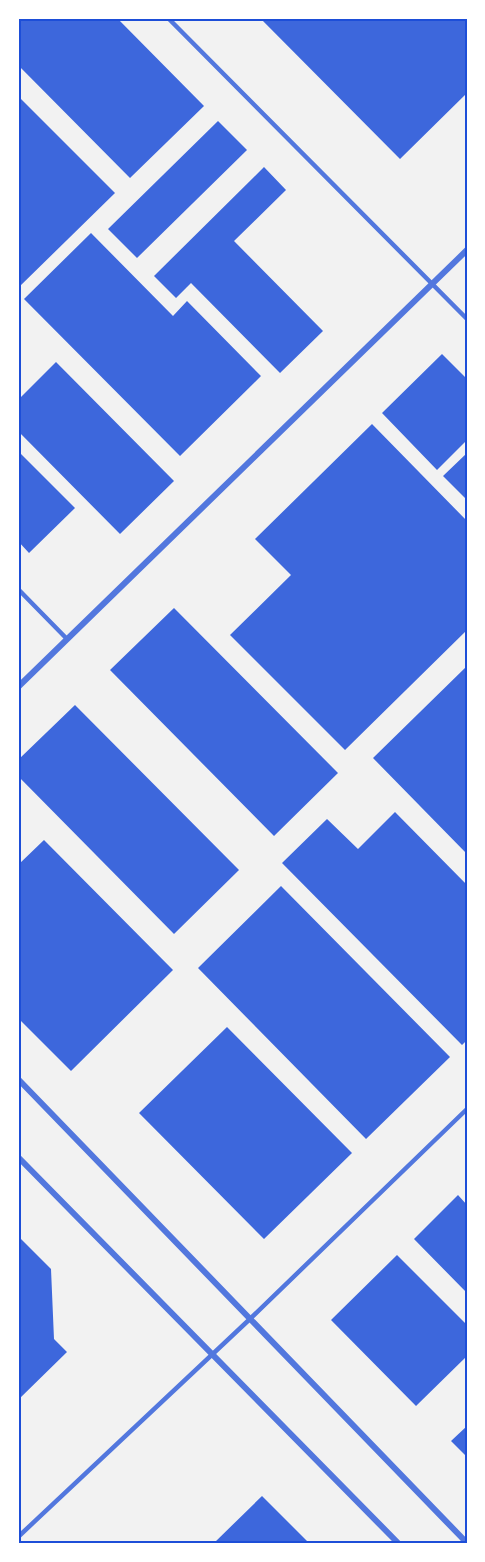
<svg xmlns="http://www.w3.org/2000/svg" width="485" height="1562" viewBox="0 0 485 1562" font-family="Mulish,sans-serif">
<rect width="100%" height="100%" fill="#f2f2f2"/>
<path fill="#3d67dc" d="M18 18H117L204 106 130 178 18 65Z
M260 18H467V93L400 159Z
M18 96 115 193 18 288Z
M218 121 247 150 137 258 108 229Z
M264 167 286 190 234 241 323 331 280 373 191 283 176 298 154 276Z
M91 233 173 316 187 301 261 376 180 456 24 299Z
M442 354 467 379V440L437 470 382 413Z
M56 362 174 481 120 534 18 431V400Z
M372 424 467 521V630L345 750 230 635 291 575 255 539Z
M18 451 75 508 29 553 18 541Z
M467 453V500L443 476Z
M174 608 338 773 274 836 110 670Z
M467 666V854L373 758Z
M75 705 239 870 174 934 18 776V760Z
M395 812 467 885V1040L462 1045 282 863 327 819 358 849Z
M44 840 173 970 71 1071 18 1018V865Z
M281 886 450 1057 366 1139 198 968Z
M227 1027 352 1153 264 1239 139 1113Z
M458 1195 467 1205V1293L414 1239Z
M18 1236 51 1269 54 1339 67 1352 18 1400Z
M397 1255 467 1325V1356L416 1406 331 1320Z
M467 1426V1457L451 1441Z
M262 1496 310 1544H213Z"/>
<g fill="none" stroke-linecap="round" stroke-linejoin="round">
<path stroke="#5277de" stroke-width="4.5" d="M168 18 467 319
M18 589 67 639
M18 1537 251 1318 467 1109"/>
<path stroke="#5277de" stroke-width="6" d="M18 687 467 250
M18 1079 467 1543
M18 1157 399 1544"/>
</g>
<rect width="485" height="1562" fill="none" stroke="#ffffff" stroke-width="39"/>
<rect x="20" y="20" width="446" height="1522" fill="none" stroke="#1d4ed8" stroke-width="2"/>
</svg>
